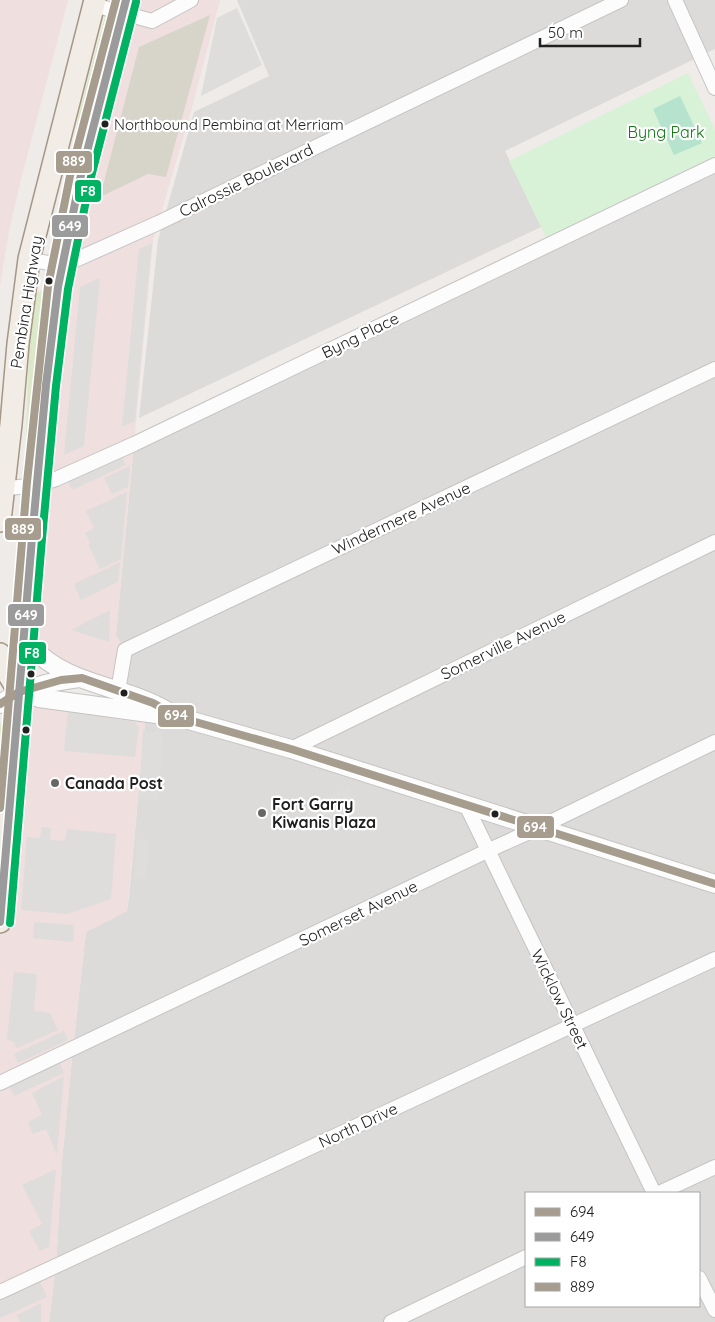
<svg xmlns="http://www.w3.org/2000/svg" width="715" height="1322" viewBox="0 0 715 1322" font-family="Quicksand,sans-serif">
<rect width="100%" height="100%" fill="#eeebe8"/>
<path fill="#dddbda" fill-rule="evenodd" d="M237 0H715V49L505 151 541 227 139 418 158 240 194 112 269 76Z
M715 165V1322H49L56 1266 62 1161 73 1049 86 932 127 911 129 897 146 712 123 692 125 650 116 635 134 444ZM526 1193H699V1306H526Z"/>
<path fill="#efdfdf" d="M0 0H68L20 183 9 231 0 286Z
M126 0H220L193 104 153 240 116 635 125 650 121 679 90 683 23 631 59 285Z
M19 692 146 712 127 911 86 932 73 1049 62 1161 56 1266 49 1322H0V922Z"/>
<path fill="#d7d5ca" d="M210 15 166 177 148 174 100 197 139 47Z"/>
<path fill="#dce9c8" d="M105 17 107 22 79 133 76 132 78 116Z
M47 290 28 459H25L30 330 35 293Z
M5 720 8 722 0 815V723Z"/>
<path fill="#d7f2d6" d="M688 73 715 130V156L546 237 509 161Z"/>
<path fill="#b5e3cd" d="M680 96 702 143 674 155 653 109Z"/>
<path fill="#dedddc" d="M237 8 262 65 201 96 217 18Z
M152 243 135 421 122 427 139 249Z
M100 278 84 446 64 455 80 287Z
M120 453 126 465 72 490 66 478Z
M130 466 128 487 112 494 104 478Z
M127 492 121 559 100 569 88 544 90 542 85 533 94 528 86 511Z
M120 562 118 582 81 600 74 584Z
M110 610 109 642 71 630Z
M68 711 135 722 139 728 135 757 64 751Z
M143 731 163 732 158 800 139 799Z
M349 787 356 804 312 824 304 808Z
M42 827 51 828 50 840 65 841 67 829 116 834 111 899 67 914 21 910 27 837 40 838Z
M137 839 149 840 146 879H134Z
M34 922 74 925 73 942 33 938Z
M14 972 37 974 34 1011 50 1013 58 1030 17 1048 13 1041 7 1040Z
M64 1031 68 1040 18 1063 14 1054Z
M60 1063 64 1073 14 1096 9 1086Z
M64 1076 57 1154 46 1129 33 1134 28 1122 42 1115 32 1093Z
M56 1169 49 1247 40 1251 29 1231 42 1224 22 1185Z
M40 1282 47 1297 0 1318V1300Z
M41 1303V1322H20L17 1315Z"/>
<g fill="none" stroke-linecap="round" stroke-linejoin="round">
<g stroke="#c5c4c3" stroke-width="16">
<path id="minor" d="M675 0 715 88
M94 5 152 21 191 0
M29 259 62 266 158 223 621 0
M0 489 37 485 56 479 134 444 715 165
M118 691 125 650 715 369
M291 749 715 542
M466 805 654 1193
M0 1083 487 851 538 828 715 742
M659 1193 715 1167
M699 1278 715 1310
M0 1292 715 959
M391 1322 526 1257"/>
</g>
<g stroke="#c5c4c3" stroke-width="20">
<path id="tertiary" d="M23 631C26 637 29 643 33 648 66 685 126 686 167 711
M19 692 39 698 178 717 291 749 715 884
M0 704C26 687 49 682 79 678"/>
</g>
<g stroke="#a49785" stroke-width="24">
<path id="primary" d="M0 521 11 424 18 344 29 259 95 0
M0 654 4 667 19 692
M0 922C14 776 23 629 37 483 43 418 49 352 58 287 73 190 102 95 126 0"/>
</g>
<use href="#minor" stroke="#fcfcfc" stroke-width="14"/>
<use href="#tertiary" stroke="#fcfcfc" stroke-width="18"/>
<use href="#primary" stroke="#f1ece5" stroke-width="21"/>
<g stroke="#fff" stroke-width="11">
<path id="bus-1" d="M0 704 19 692 61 680 82 678 153 703 178 717 291 749 715 884"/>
</g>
<g stroke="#fff" stroke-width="11">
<path id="bus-2" d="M0 922 32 538 46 385 58 287 80 179 126 0"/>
</g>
<g stroke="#fff" stroke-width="11">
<path id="bus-3" d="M10 923 42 539 56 386 68 289 90 181 136 2"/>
</g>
<g stroke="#fff" stroke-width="11">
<path id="bus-4" d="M0 808 27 482 48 286 70 176 116 0"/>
</g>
<use href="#bus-1" stroke="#a69d8e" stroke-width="8"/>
<use href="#bus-2" stroke="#9b9b9b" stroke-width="8"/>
<use href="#bus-3" stroke="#00b262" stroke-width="8"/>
<use href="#bus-4" stroke="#a69d8e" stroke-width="8"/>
</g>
<g fill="#202020" stroke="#fff" stroke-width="2">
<circle cx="105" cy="124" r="4.5"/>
<circle cx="49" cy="281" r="4.5"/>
<circle cx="31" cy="674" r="4.5"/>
<circle cx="124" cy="693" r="4.5"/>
<circle cx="26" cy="730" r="4.5"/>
<circle cx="495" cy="814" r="4.5"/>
</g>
<g fill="#686766" stroke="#fff" stroke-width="2">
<circle cx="55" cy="783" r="5"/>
<circle cx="262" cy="813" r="5"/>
</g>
<g text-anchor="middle" stroke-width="4.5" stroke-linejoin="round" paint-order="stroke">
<g font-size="15" fill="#202020" stroke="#fff" text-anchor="start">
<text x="114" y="130">Northbound Pembina at Merriam</text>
</g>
<g font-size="16" fill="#107c13" stroke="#fff">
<text x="666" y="138">Byng Park</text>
</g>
<g font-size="16" fill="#202020" stroke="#fff">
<text transform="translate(246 180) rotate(-26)" y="6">Calrossie Boulevard</text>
<text transform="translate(26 302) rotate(-81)" y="6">Pembina Highway</text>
<text transform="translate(360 335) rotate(-26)" y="6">Byng Place</text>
<text transform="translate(401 518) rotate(-25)" y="6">Windermere Avenue</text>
<text transform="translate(503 645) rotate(-26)" y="6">Somerville Avenue</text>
<text transform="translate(358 913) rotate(-26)" y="6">Somerset Avenue</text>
<text transform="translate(560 999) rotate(64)" y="6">Wicklow Street</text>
<text transform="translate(358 1125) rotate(-25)" y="6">North Drive</text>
</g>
<g font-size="16" font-weight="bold" fill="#202020" stroke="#fff" text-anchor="start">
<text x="65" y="789">Canada Post</text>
<text x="272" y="810">Fort Garry<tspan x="272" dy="18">Kiwanis Plaza</tspan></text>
</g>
</g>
<g stroke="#fff" stroke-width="2">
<rect x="55" y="150" width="38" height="24" rx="5" fill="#a69d8e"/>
<rect x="74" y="179" width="28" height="24" rx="5" fill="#00b262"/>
<rect x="51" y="214" width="38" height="24" rx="5" fill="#9b9b9b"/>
<rect x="4" y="517" width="38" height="24" rx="5" fill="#a69d8e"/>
<rect x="7" y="603" width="38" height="24" rx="5" fill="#9b9b9b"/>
<rect x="18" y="641" width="29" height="24" rx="5" fill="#00b262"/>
<rect x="157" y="704" width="38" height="24" rx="5" fill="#a69d8e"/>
<rect x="516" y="815" width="39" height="24" rx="5" fill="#a69d8e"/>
</g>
<g font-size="14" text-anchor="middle" font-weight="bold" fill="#fff">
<text x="74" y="166">889</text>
<text x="88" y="196">F8</text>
<text x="70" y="231">649</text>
<text x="23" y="534">889</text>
<text x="26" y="620">649</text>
<text x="32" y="658">F8</text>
<text x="176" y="720">694</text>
<text x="535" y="832">694</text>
</g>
<rect x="525" y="1192" width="175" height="115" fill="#ffffff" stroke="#a6a6a6"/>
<rect x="535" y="1208" width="25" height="8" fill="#a69d8e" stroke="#a6a6a6"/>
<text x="570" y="1217" font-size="15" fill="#202020">694</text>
<rect x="535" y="1233" width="25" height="8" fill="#9b9b9b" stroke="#a6a6a6"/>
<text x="570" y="1242" font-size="15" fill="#202020">649</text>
<rect x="535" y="1258" width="25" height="8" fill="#00b262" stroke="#a6a6a6"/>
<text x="570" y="1267" font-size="15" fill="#202020">F8</text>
<rect x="535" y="1283" width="25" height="8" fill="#a69d8e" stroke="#a6a6a6"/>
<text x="570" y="1292" font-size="15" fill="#202020">889</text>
<path d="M540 38v8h100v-8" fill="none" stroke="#202020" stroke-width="2.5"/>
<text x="548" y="38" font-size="15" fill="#202020" stroke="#ffffff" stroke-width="4" paint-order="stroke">50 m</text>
</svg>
